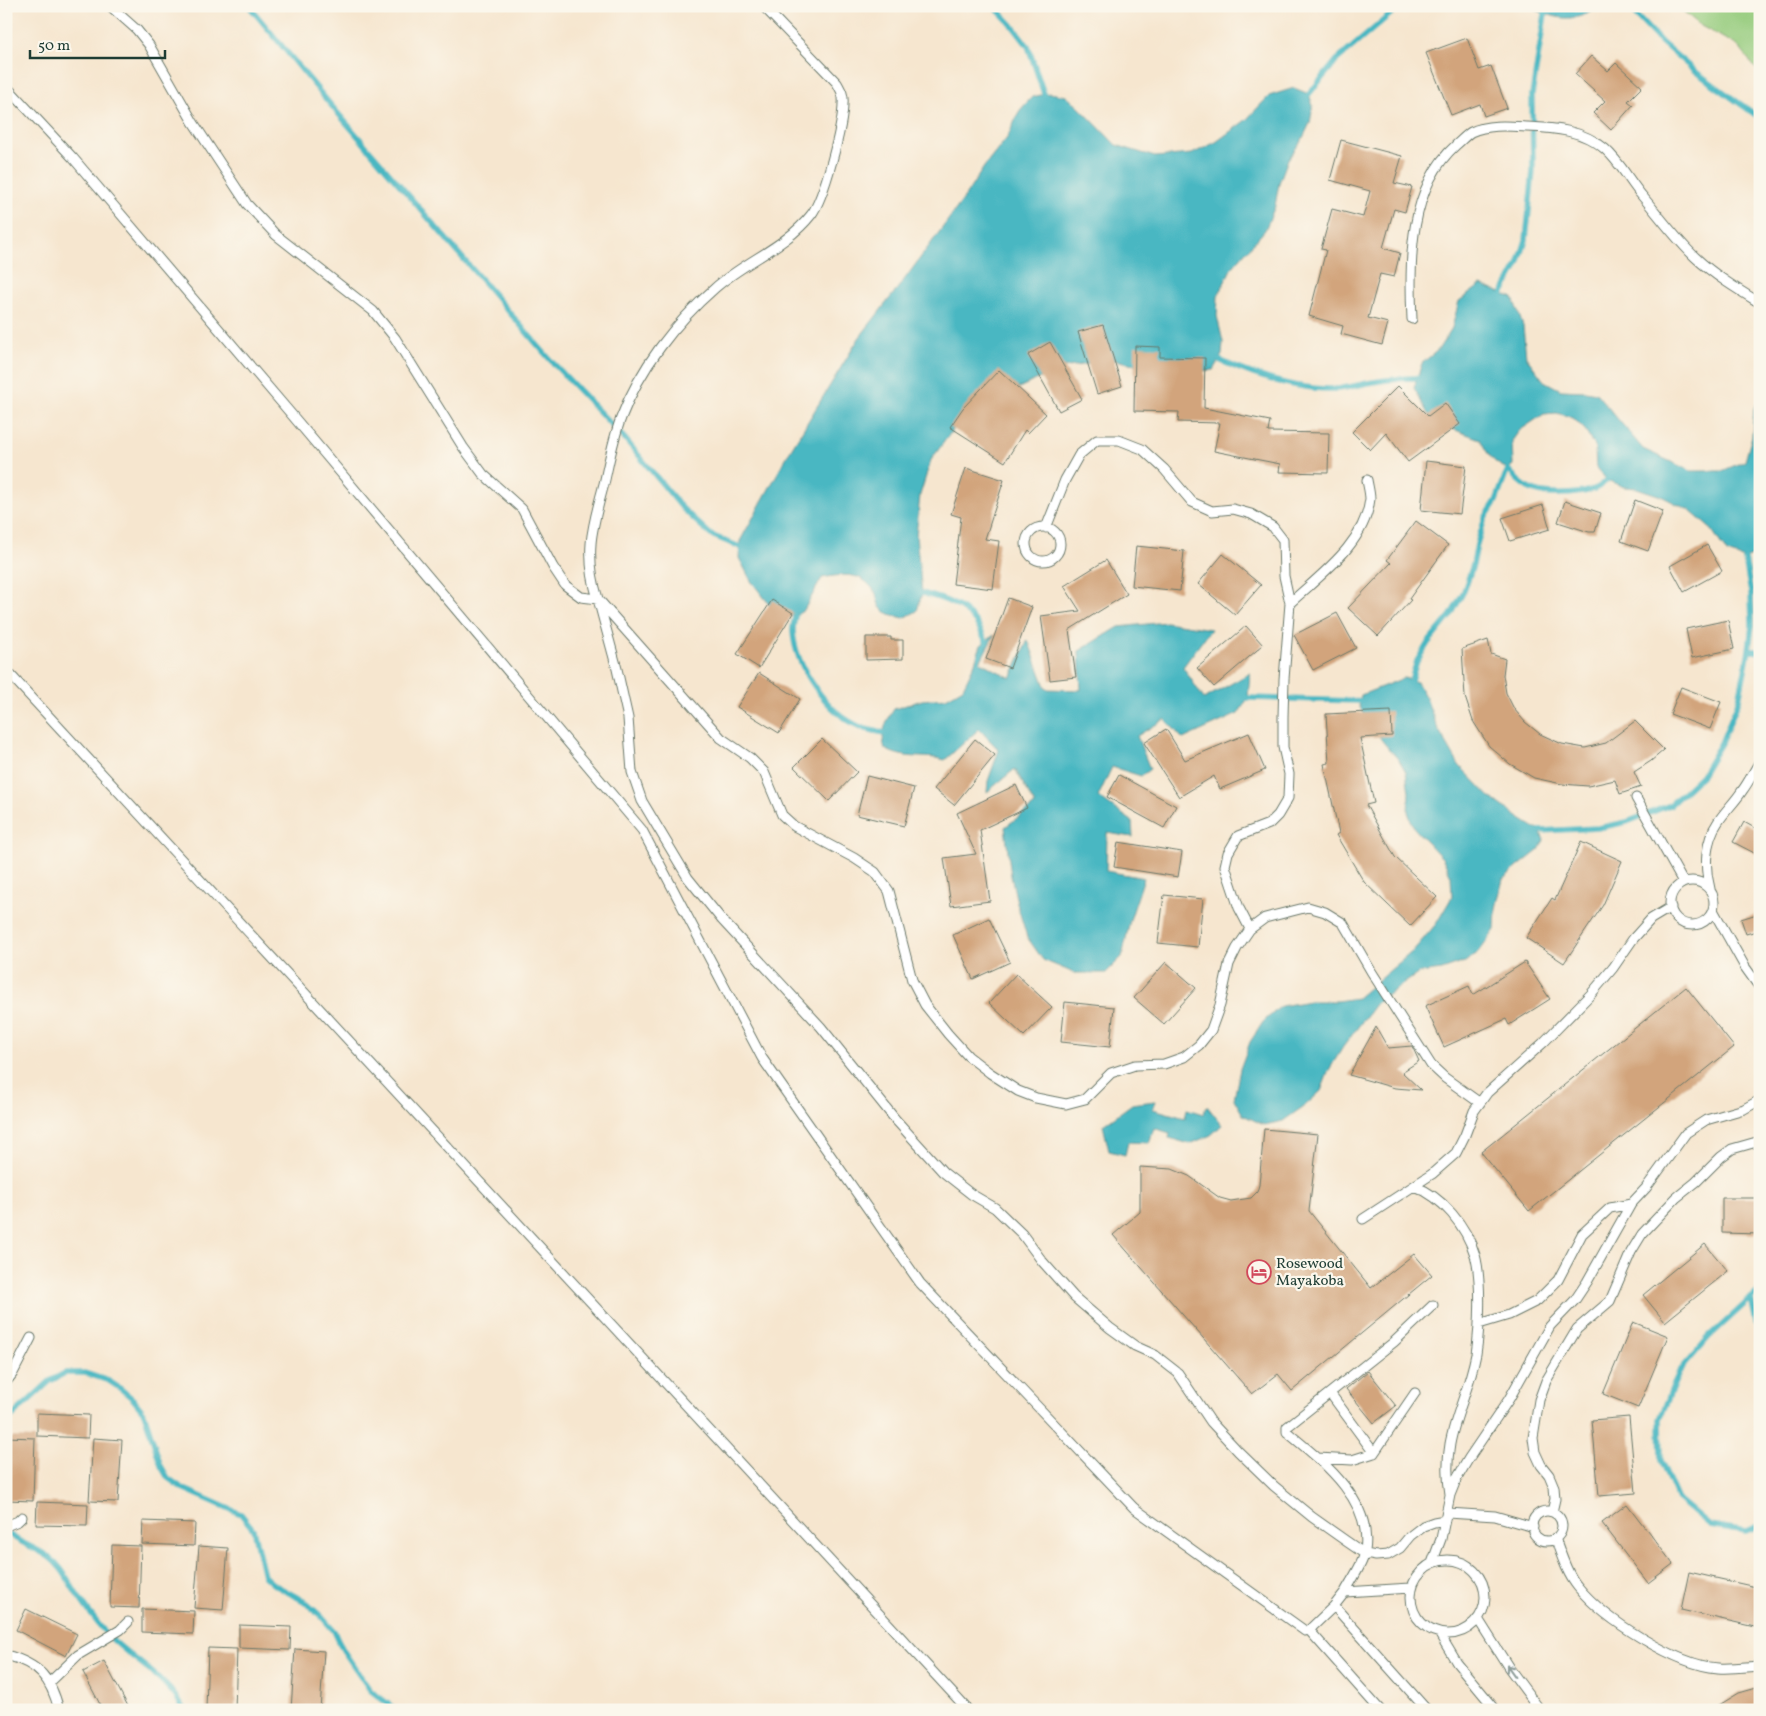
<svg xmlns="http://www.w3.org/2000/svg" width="1766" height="1716" viewBox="0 0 1766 1716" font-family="Vollkorn,serif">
<rect width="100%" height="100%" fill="#fbf7ec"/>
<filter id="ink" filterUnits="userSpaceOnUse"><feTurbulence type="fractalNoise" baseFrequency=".02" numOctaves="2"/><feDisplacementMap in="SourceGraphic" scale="10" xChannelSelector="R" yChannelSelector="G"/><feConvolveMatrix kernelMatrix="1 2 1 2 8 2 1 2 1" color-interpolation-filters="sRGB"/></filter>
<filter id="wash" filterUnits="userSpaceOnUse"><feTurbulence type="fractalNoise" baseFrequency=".0096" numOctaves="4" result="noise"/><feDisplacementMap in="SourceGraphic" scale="20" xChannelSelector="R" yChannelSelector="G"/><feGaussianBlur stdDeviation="1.12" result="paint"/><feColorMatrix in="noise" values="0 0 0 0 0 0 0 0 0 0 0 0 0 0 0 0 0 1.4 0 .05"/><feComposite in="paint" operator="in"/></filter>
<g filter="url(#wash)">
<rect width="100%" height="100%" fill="#f6e6cf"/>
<path fill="#96cc7e" stroke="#5a8459" d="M1677 6H1760V74L1738 46 1701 26Z"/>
<path fill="#49b7c2" stroke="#347a7b" d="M1528 6H1599C1575 25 1554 19 1528 6Z
M1294 88 1309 94 1313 106 1310 123 1302 140 1288 159 1279 183 1275 206 1265 230 1231 269 1218 296 1217 316 1223 342 1222 355 1213 370 1190 372 1166 371 1115 360 1061 368 1002 396 954 428 931 460 920 495 916 536 922 593 917 611 904 618C896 616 885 614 880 607 877 602 878 596 875 592 861 571 844 574 822 578L804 610 795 616 777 614 751 581 739 558 740 541 791 449 859 338 904 280 962 201 984 167 1007 138 1020 110 1032 97 1050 93 1066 96 1080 108 1116 145 1155 157 1192 154 1216 142 1246 120 1269 96Z
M1481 285 1513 298 1523 326 1526 357 1544 381 1561 390 1585 391 1596 393 1643 449 1691 471H1722L1745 461 1752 436 1754 408 1760 400 1759 553 1745 559 1727 553 1712 530 1689 510 1661 496 1637 488 1624 487 1607 480 1596 468 1595 448 1586 431 1573 418 1557 413 1544 414 1519 431 1512 441 1513 465 1508 469C1492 463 1487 453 1480 439L1450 428 1428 414 1414 388 1422 363 1438 350 1452 328 1459 301Z
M1166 622 1211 629 1183 667 1204 699 1250 673 1248 698 1238 714 1183 739 1165 719 1137 736 1150 769 1141 776 1112 767 1098 797 1132 821 1133 837 1107 833 1106 871 1144 878 1130 920 1122 957 1106 973H1074L1043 960 1027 937 1018 907 1011 876 1005 827 1035 805 1015 769 987 792 988 781 999 750 979 729 945 760C923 754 906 761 885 749 880 733 886 722 894 709L922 700 946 698 963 688 974 665 981 645 994 635 980 662 1011 678 1028 640 1046 689 1081 690 1079 651 1119 627Z
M1404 678 1417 682 1426 698 1437 727 1459 765 1489 796 1519 818 1540 831 1544 840 1539 850 1503 879 1496 908 1495 930 1479 952 1465 962 1442 970 1419 973 1376 1003 1343 1047 1329 1070 1321 1091 1307 1104 1283 1121 1264 1125 1243 1115 1234 1099 1240 1069 1250 1042 1263 1022 1281 1006 1310 1001H1337L1357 998 1413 951 1436 924 1452 897 1451 876 1443 859 1414 828 1408 812 1409 792 1406 772 1399 760 1383 742 1359 706 1361 695Z
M1155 1101 1153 1109 1185 1118 1187 1109 1203 1114 1207 1106 1222 1125 1211 1135 1190 1144 1169 1138 1170 1133 1154 1128 1149 1143 1128 1142 1125 1155 1109 1151 1103 1125 1132 1104Z"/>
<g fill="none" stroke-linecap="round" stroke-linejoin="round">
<path stroke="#49b7c2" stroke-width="5.5" d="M249 6 330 104 553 363 626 440 683 509 711 535 740 547
M994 6 1012 25 1028 46 1044 94
M1627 6 1661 42 1696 72 1760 118
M1309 94 1337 60 1400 6
M1502 294 1518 265 1526 240 1533 171 1532 95 1545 14
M1219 360C1256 377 1296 390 1337 389 1347 388 1358 385 1368 383 1384 380 1400 378 1417 378
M922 593C940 598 962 604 974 620 979 626 982 634 986 641
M795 616C794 621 793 627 793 631 795 667 828 714 861 727 867 730 876 731 884 733
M1749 650 1760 652
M1411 680 1417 661 1428 643 1451 615 1464 591 1473 565 1477 544 1485 518 1496 501 1508 469C1513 476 1520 483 1528 488 1543 497 1578 495 1594 489 1599 488 1603 483 1607 480
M1248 698 1360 701
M1540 831 1598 828 1627 822 1670 805 1702 775 1721 743 1739 700 1749 650 1752 625 1751 593 1745 559
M1760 1290 1709 1337 1679 1372 1660 1419 1661 1461 1677 1498 1709 1525 1746 1531 1760 1525
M1751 1298 1760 1341
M6 1423 11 1417 50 1381 65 1373H85L109 1381 121 1389 133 1399 144 1413 161 1466 168 1478 182 1488 241 1514 253 1529 264 1576 273 1584 304 1601 321 1616 334 1631 343 1650 370 1690 396 1710
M6 1532C19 1543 35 1547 49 1557 63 1567 69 1583 78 1596 87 1609 96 1622 106 1633 131 1660 167 1676 184 1710"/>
</g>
<g id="blocks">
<path fill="#d2a47c" d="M1467 38 1479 70 1491 66 1507 108 1484 116 1480 104 1451 115 1426 53Z
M1591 56 1608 71 1616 63 1642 87 1628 101 1633 105 1611 130 1593 113 1605 101 1575 74Z
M1341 140 1402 156 1394 183 1412 187 1405 212 1394 209 1383 248 1400 253 1394 277 1380 274 1368 318 1388 323 1382 345 1341 334 1343 326 1309 316 1326 250 1321 249 1332 209 1363 217 1370 191 1330 180Z
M1103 325 1122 386 1097 394 1078 332Z
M1050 342 1082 399 1059 411 1028 355Z
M1135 346 1160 347V357L1205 358 1204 408 1270 421 1268 432 1329 433 1328 473 1279 472 1280 464 1214 451 1220 423 1178 422 1179 412 1134 411Z
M999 370 1046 414 1028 433 1025 430 1005 462 950 427 963 408Z
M1398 386 1428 416 1445 403 1460 424 1408 462 1386 433 1370 450 1352 432Z
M1426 461 1466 466 1460 514 1421 510Z
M966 468 1004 480 985 539 999 541 993 589 953 584 961 517 951 514Z
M1635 500 1663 511 1648 551 1621 541Z
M1565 501 1601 513 1595 532H1589L1558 522Z
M1543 505 1550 529 1510 541 1502 518Z
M1416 521 1448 545 1409 599 1411 600 1378 636 1348 608 1391 563 1387 560Z
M1707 545 1722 571 1684 592 1670 566Z
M1136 546 1184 551 1180 591 1132 586Z
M1223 554 1261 585 1235 615 1198 584Z
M1106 560 1127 594 1069 630 1076 677 1050 680 1041 616 1080 611 1064 586Z
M1008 598 1032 607 1010 668 986 659Z
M772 600 793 613 759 668 737 654Z
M1337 613 1356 648 1313 670 1294 635Z
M1728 620 1734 649 1692 658 1686 629Z
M1246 626 1263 645 1214 687 1197 668Z
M866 637H891V640H903V659L866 660Z
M1488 640 1491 654 1505 659 1503 675 1506 693 1514 709 1525 722 1540 734 1562 744 1585 748 1606 743 1635 721 1664 750 1651 761 1634 772 1641 787 1620 794 1615 780 1588 786 1562 784 1534 778 1510 764 1489 746 1473 721 1465 697 1462 649Z
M759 673 800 699 779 733 737 707Z
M1681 687 1721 702 1710 729 1670 714Z
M1391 711 1392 736 1360 738 1374 803 1366 805 1395 857 1437 897 1410 926 1364 882 1336 835 1339 833 1324 764 1329 763 1326 714Z
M1166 729 1185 760 1249 733 1265 770 1220 789 1214 776 1179 797 1144 743Z
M822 739 857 772 829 801 794 767Z
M975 739 995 755 954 805 934 789Z
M1119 775 1176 806 1164 828 1107 797Z
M867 776 914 788 904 826 857 815Z
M1016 785 1027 808 980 830 990 901 951 906 944 858 976 854 957 813Z
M1744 822 1760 831V856L1733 842Z
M1118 842 1182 852 1178 877 1114 867Z
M1581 842 1622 861 1603 905 1564 963 1526 938 1552 898 1555 900Z
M1164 895 1203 899 1198 947 1158 943Z
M1760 913V930L1746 934 1741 919Z
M989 918 1010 962 973 979 953 935Z
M1166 962 1196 988 1164 1024 1134 998Z
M1525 962 1550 999 1509 1025 1506 1019 1444 1047 1425 1006 1469 986 1473 995Z
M1016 974 1052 1007 1024 1036 989 1003Z
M1686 987 1734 1047 1529 1211 1481 1152Z
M1065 1002 1114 1007 1110 1047 1061 1042Z
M1376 1027 1388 1048 1412 1046 1419 1061 1402 1072 1421 1090 1395 1088 1349 1075Z
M1264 1129 1318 1134 1309 1211 1371 1288 1414 1254 1432 1275 1292 1391 1278 1374 1252 1394 1113 1235 1140 1212V1167L1172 1169 1189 1176 1220 1198 1231 1201 1251 1198 1257 1192 1259 1185Z
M1722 1198H1760V1234L1722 1233Z
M1705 1244 1728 1271 1665 1322 1643 1295Z
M1633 1322 1668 1336 1638 1408 1603 1394Z
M1368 1371 1396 1406 1374 1423 1346 1389Z
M37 1413 89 1415 88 1438 37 1436Z
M1629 1417 1636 1493 1599 1496 1592 1420Z
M6 1437 35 1438 33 1501 6 1500Z
M93 1438 122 1440 118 1502 89 1501Z
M37 1502 88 1504 87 1526 36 1525Z
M1627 1504 1673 1564 1648 1583 1602 1523Z
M143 1521 195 1523 194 1546 142 1544Z
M112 1545 141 1546 139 1608 110 1607Z
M199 1546 228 1548 223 1610 194 1608Z
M1689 1572 1760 1588V1628L1681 1610Z
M26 1609 77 1634 66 1656 16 1630Z
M142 1609 194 1611 193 1634 142 1632Z
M239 1625 291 1627 290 1650 239 1648Z
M208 1648 237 1649 235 1710H206Z
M295 1649 324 1651 320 1710H291Z
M104 1661 130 1710H103L83 1672Z
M1760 1687V1710H1711L1739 1693Z"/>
</g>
</g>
<g filter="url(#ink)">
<use href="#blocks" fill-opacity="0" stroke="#6a786a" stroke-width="1"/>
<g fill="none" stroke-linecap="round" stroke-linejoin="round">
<g stroke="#6a786a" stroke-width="11">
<path id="service" d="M110 6 137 30 149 45 193 122 247 204 276 235 373 311 395 338 463 447 483 474 522 509 553 567 565 585 581 597 598 599 617 669 628 718 632 772 642 801 688 878 722 920 821 1027 895 1119 943 1172 971 1194 995 1208 1022 1234 1042 1261 1074 1297 1110 1328 1135 1346 1155 1355 1178 1373 1211 1422 1238 1451 1274 1486 1312 1517 1346 1541 1365 1554 1376 1556 1388 1555 1400 1548 1410 1536 1423 1526 1434 1522 1445 1520
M763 6 837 83C841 90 844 95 843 104 843 125 824 199 811 215 786 247 745 261 715 288 675 323 640 368 621 418 613 439 609 462 604 484 592 528 584 553 598 599L721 738 750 758 764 772 782 815 794 826 854 858 875 872 889 891 912 980 925 1005 948 1034 968 1056 990 1073 1018 1091 1036 1098 1066 1104 1085 1099 1111 1073 1135 1065 1164 1064 1184 1057 1199 1045 1211 1030 1220 1005 1229 964 1237 948 1250 929 1265 918 1308 907 1325 912 1343 923 1371 971 1431 1065 1445 1078 1480 1103
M6 86 73 158 292 415 642 830 762 1058 920 1283 1134 1508 1305 1631 1309 1630 1334 1606 1345 1592 1411 1588
M1412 319C1409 261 1409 187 1456 145 1461 141 1466 135 1471 132 1488 124 1509 126 1527 127 1555 128 1583 130 1605 149 1620 162 1630 182 1643 197 1660 217 1676 239 1695 257 1714 275 1737 289 1760 303
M1026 544a17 17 0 1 1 34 0a17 17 0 1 1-34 0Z
M1046 528 1065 480 1079 455 1097 440H1119L1142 449 1164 469 1192 502 1212 511 1233 509 1251 514 1273 527 1283 540 1284 576 1290 603 1284 679 1283 717V747L1289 774 1288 798 1278 815 1269 824 1238 836 1228 853 1225 866 1239 908 1250 929
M1290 603C1320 575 1365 544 1370 499 1370 493 1368 486 1367 480
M6 670 968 1710
M1636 798 1683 882
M1670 903a22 22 0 1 1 44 0a22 22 0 1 1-44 0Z
M1710 889C1704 867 1705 841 1718 822 1725 811 1735 802 1742 791 1749 782 1754 771 1760 761
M1713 910 1745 967 1760 988
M1414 1186C1443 1197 1466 1226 1475 1255 1482 1280 1480 1328 1476 1354 1466 1406 1440 1436 1450 1494
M1363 1219 1432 1174 1456 1153 1465 1135 1474 1111 1487 1093 1543 1043 1591 994 1613 968 1633 939 1651 919 1671 907
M1479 1324 1509 1315 1537 1301 1558 1280 1582 1234 1595 1222 1610 1208 1631 1204
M6 1382 13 1373 31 1338
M1330 1393 1374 1453
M1318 1458 1352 1460 1374 1453 1415 1393
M1532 1526a15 15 0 1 1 30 0a15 15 0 1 1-30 0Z
M1552 1512 1555 1499 1554 1487 1549 1475 1541 1465 1535 1452 1533 1438 1539 1400 1546 1381 1577 1329 1610 1301 1631 1252 1642 1234 1676 1198 1696 1182 1721 1157 1732 1149 1760 1141
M1448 1513 1495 1516 1533 1527
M6 1526 18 1521 22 1517
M1555 1538C1561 1554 1567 1574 1578 1587 1604 1619 1676 1665 1718 1668 1731 1669 1746 1667 1760 1666
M1411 1597a37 37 0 1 1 74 0a37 37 0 1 1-74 0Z
M1432 1563 1441 1539 1450 1495 1456 1480 1469 1458 1509 1399 1550 1326 1575 1300 1587 1282 1631 1204 1646 1188 1686 1133 1706 1120 1744 1109 1760 1100
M1345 1592C1350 1582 1364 1563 1365 1551 1373 1500 1322 1461 1287 1432V1427L1394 1342 1433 1305
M1334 1606 1427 1710
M1478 1619 1509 1668 1540 1710
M1309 1630 1380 1710
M1439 1633 1457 1663 1496 1710
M6 1655C39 1664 51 1678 59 1710
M49 1683 78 1655 120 1630 128 1622"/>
</g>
<use href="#service" stroke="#fff" stroke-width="9"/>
</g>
<defs><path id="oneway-shaft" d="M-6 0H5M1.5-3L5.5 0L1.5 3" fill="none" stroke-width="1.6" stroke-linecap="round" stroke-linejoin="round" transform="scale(1.25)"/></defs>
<use stroke="#8f9e9a" href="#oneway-shaft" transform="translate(1511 1671) rotate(-126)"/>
</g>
<defs>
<g id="hotel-ring" transform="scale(1.25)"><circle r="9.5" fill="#fbf7ec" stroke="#d1495b" stroke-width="1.5"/><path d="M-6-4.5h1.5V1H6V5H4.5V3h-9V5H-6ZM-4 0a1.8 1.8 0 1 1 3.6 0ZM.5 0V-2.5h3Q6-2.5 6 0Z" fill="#d1495b"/></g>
</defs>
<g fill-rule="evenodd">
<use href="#hotel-ring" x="1259" y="1272"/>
</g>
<g text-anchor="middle" stroke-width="4.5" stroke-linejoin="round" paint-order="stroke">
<g font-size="15" fill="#1f3d34" stroke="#fbf7ec" text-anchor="start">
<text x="1276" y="1268">Rosewood<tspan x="1276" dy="17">Mayakoba</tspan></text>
</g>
</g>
<rect width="1766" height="1716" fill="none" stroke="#fbf7ec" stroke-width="25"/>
<path d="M30 50v8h135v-8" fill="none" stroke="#1f3d34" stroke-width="2.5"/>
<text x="38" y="50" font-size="15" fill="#1f3d34" stroke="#fbf7ec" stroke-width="4" paint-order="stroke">50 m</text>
</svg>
